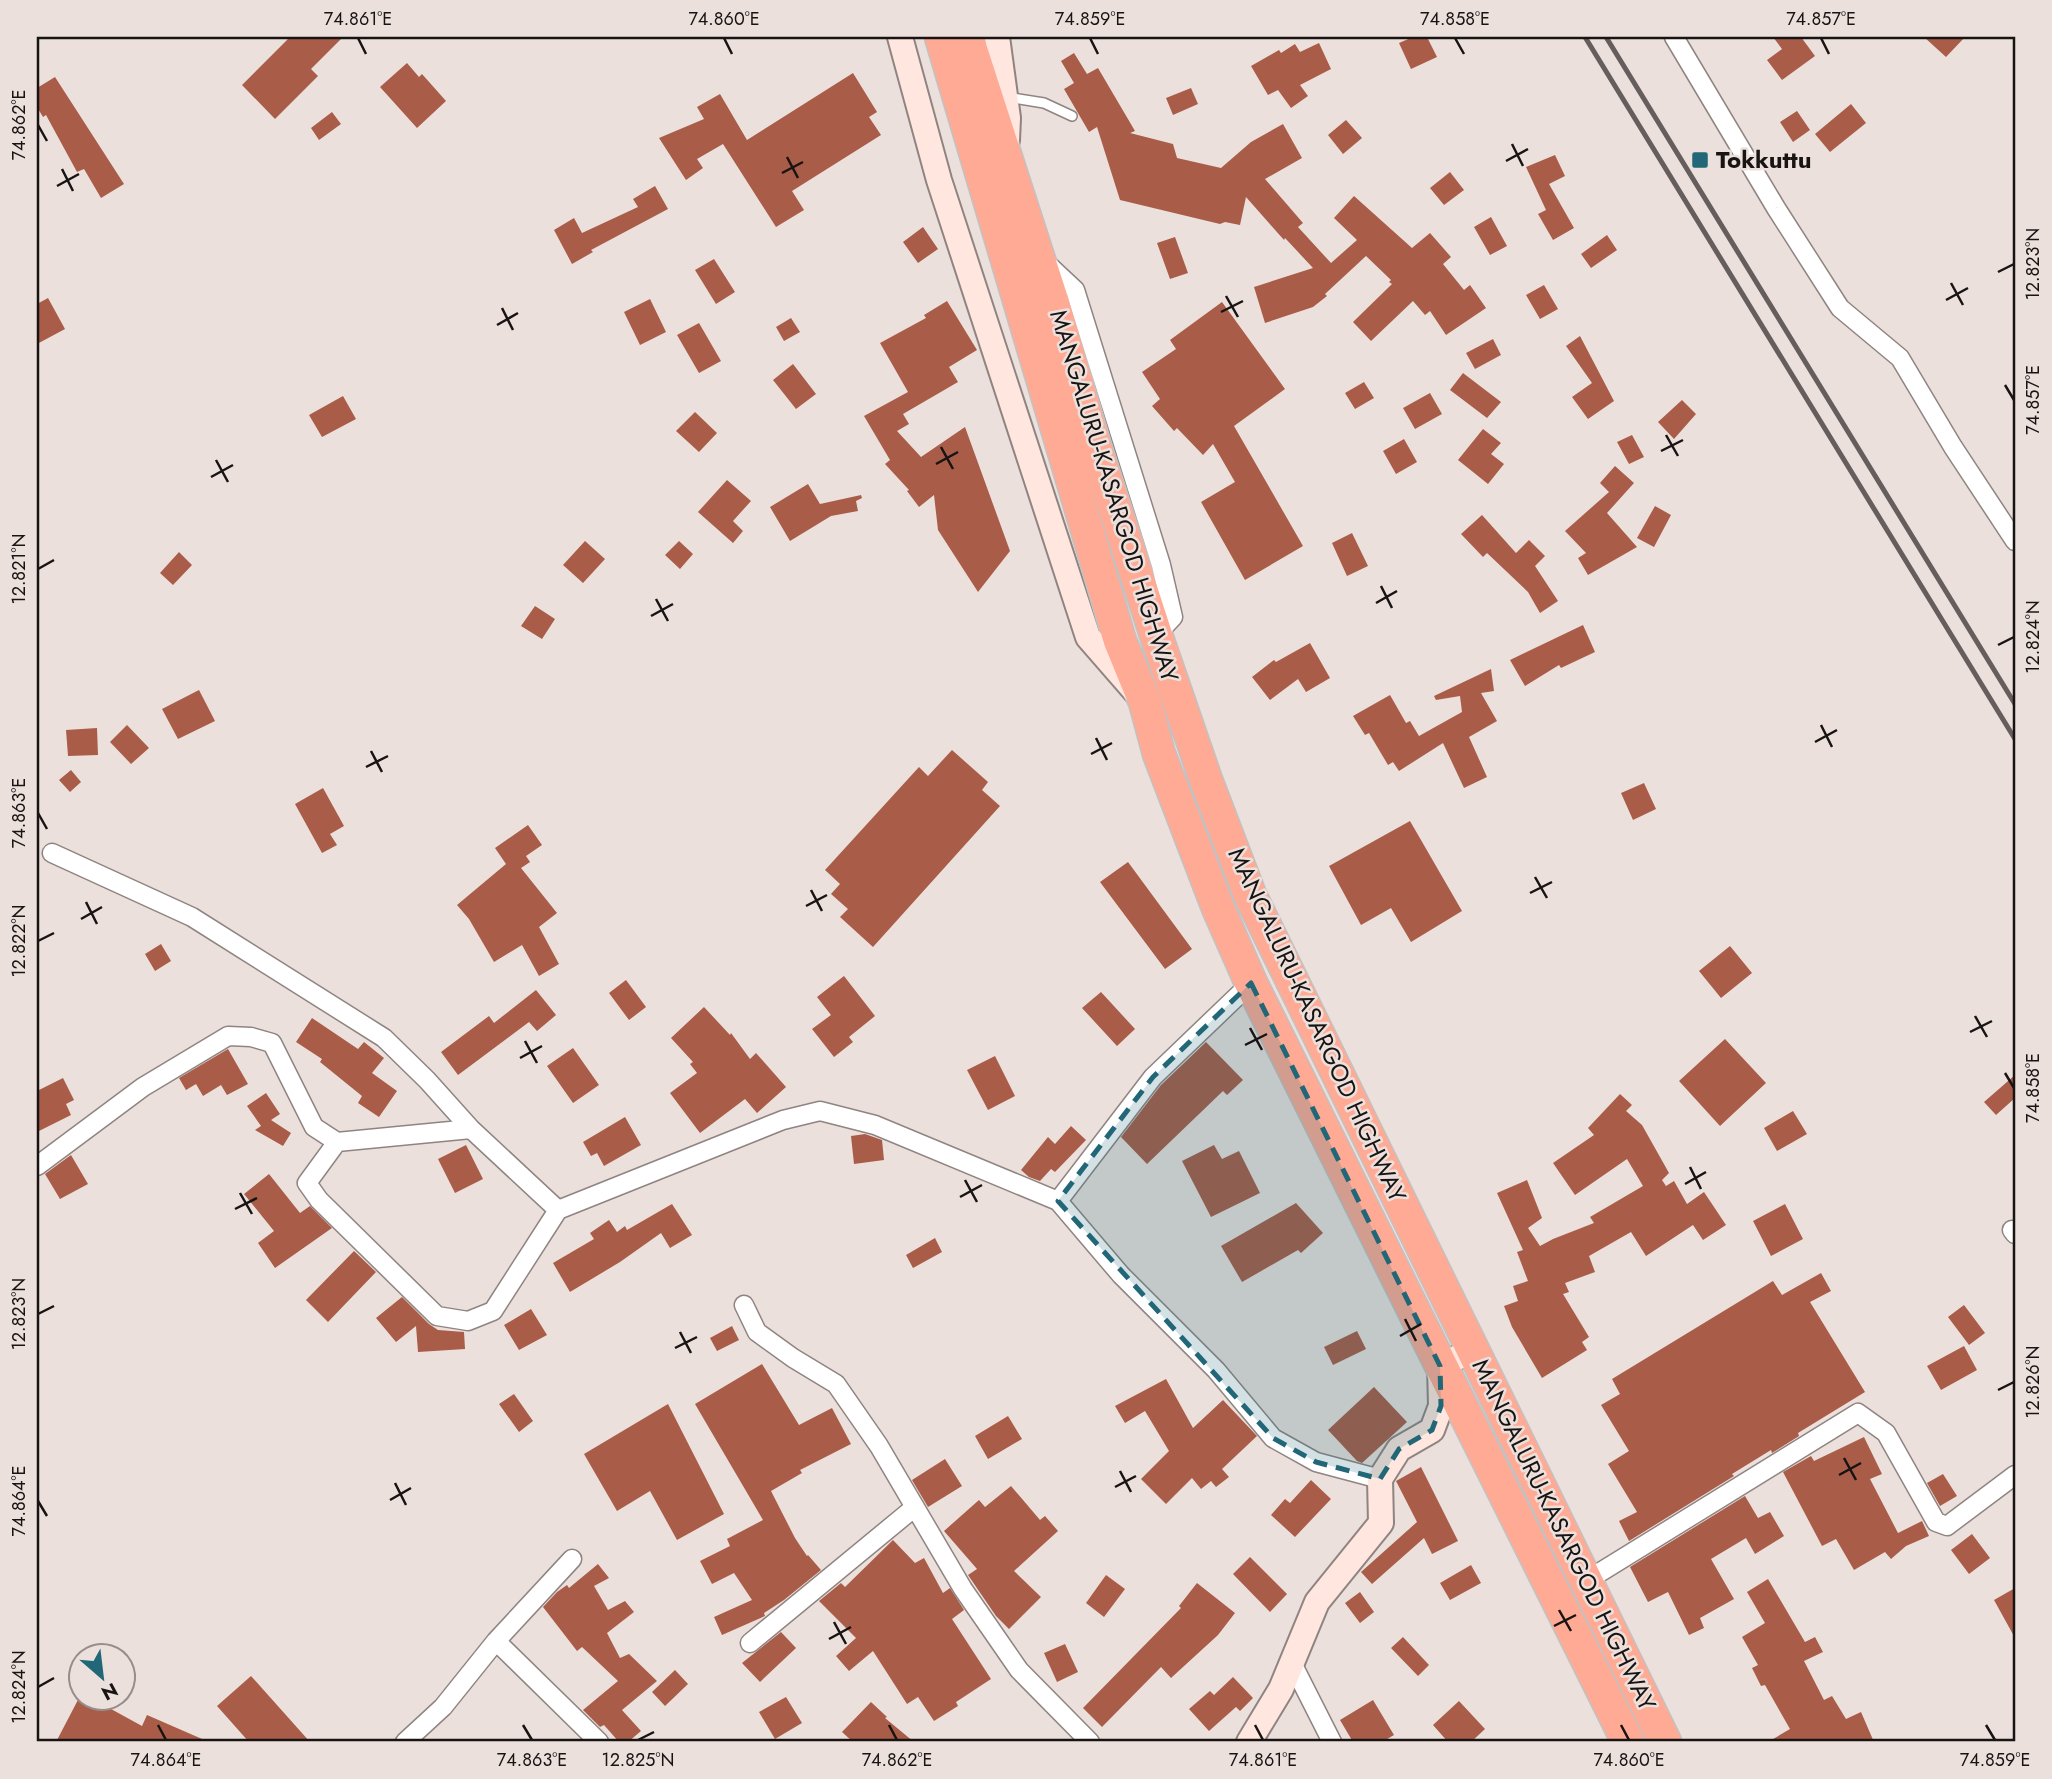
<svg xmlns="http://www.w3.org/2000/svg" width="2052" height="1779" viewBox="0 0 2052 1779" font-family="Jost,sans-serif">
<rect width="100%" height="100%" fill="#ece0dc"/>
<path fill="#a95c48" d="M290 37H343L311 69 318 76 275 119 242 85Z
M1413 37H1427L1437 57 1411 69 1399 43Z
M1773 37H1801L1815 56 1782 80 1767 60 1782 49Z
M1924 37H1965L1946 57Z
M1319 43 1331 69 1300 85 1308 96 1291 108 1278 90 1268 95 1251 66 1279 50 1281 53 1295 44 1300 52Z
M1074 53 1087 74 1098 68 1135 131 1130 133 1173 144 1177 158 1221 168 1251 142 1283 124 1302 158 1265 179 1303 223 1298 227 1331 263 1357 240 1334 218 1354 196 1412 248 1430 233 1451 257 1443 264 1464 290 1470 285 1486 308 1446 335 1430 311 1425 315 1413 301 1371 341 1353 322 1392 284 1389 282 1391 280 1366 256 1325 294 1327 296 1313 307 1265 323 1254 287 1313 268 1285 238 1284 240 1246 197 1240 225 1225 222 1220 224 1120 200 1097 127 1089 132 1064 89 1074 83 1061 61Z
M407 63 419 77 422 74 446 101 417 128 380 87Z
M853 73 877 112 869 117 881 135 792 191 804 210 776 227 723 144 697 159 703 168 686 180 659 138 704 119 697 107 720 94 747 140Z
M55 77 124 184 101 198 84 169 77 172 46 115 43 117 37 107V88Z
M1191 88 1198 104 1173 115 1166 98Z
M1851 104 1866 123 1830 152 1815 134Z
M1797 111 1810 130 1793 142 1780 122Z
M332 112 341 124 319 140 311 128Z
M1346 120 1362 138 1343 154 1328 135Z
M1555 155 1565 176 1549 184 1574 228 1553 240 1538 214 1546 210 1526 167Z
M1450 172 1464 190 1444 205 1430 188Z
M655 186 668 209 591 250 593 252 572 264 554 230 574 218 582 233 638 207 633 199Z
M1491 217 1507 246 1490 255 1474 227Z
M923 227 938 249 918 263 903 242Z
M1607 235 1617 250 1591 268 1581 254Z
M1175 237 1188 273 1170 279 1157 243Z
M714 259 735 292 716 304 695 270Z
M1544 285 1558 309 1540 319 1526 295Z
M48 298 65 329 37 344V304Z
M650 299 666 332 640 345 624 312Z
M947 301 977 350 949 367 958 382 903 414 909 424 897 431 921 457 965 427 1010 551 978 592 938 530 934 495 919 507 907 491 909 490 885 464 890 460 864 416 908 392 880 343 926 318 924 315Z
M1222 302 1285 389 1234 426 1303 546 1245 580 1201 502 1235 482 1213 444 1203 455 1177 428 1174 431 1152 406 1160 399 1142 372 1176 349 1170 340Z
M791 318 800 332 784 341 776 327Z
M699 323 721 361 699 373 677 335Z
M1580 336 1614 401 1588 419 1572 397 1592 383 1566 346Z
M1493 339 1501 355 1475 369 1466 353Z
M793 364 816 394 796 409 773 380Z
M1463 373 1501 402 1487 418 1450 390Z
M1364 382 1374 398 1355 409 1345 393Z
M1430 393 1442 414 1415 429 1403 408Z
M343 396 356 419 322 437 309 415Z
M1682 400 1696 414 1674 439 1658 422Z
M695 412 717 433 699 452 676 431Z
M1483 429 1501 443 1491 454 1504 464 1488 484 1458 460Z
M1632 435 1644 457 1629 464 1617 442Z
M1404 439 1417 462 1396 474 1383 451Z
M1615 466 1634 483 1607 513 1637 547 1588 575 1578 558 1586 553 1565 531 1609 492 1600 483Z
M727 480 751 501 733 521 743 531 733 543 698 512Z
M808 484 820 504 861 495 862 498 856 501 858 511 831 516 790 541 770 507Z
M1655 506 1671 515 1654 547 1637 538Z
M1482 515 1516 553 1529 540 1545 556 1535 566 1558 601 1540 613 1528 592 1487 553 1483 557 1461 534Z
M1352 533 1368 566 1347 576 1332 543Z
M585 541 605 559 583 583 563 565Z
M679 541 693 554 680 569 665 555Z
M179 552 192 565 173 585 160 573Z
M535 606 555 619 542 639 521 626Z
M1583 625 1595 652 1561 668 1559 665 1525 686 1510 660Z
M1310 643 1330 678 1306 692 1298 679 1270 700 1252 677 1274 660 1276 662Z
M1491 669 1494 691 1481 693 1497 721 1469 737 1487 777 1464 788 1443 743 1399 771 1393 762 1388 765 1369 733 1365 735 1353 716 1390 695 1406 723 1410 721 1419 736 1462 712 1460 696 1436 700 1434 696Z
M199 690 215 721 178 739 162 709Z
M127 725 149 748 131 764 110 742Z
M97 728 98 755 68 756 66 730Z
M952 750 988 782 982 790 1000 806 873 947 840 917 848 909 831 894 840 884 825 870 919 767 928 776Z
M71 770 81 782 70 792 59 780Z
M1644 783 1656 809 1633 820 1621 793Z
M323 788 344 826 330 834 337 845 322 853 295 804Z
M1410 821 1462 911 1411 942 1391 908 1361 925 1329 866Z
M528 825 542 845 526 856 530 862 521 868 557 913 539 927 559 964 539 976 522 945 494 962 469 919 457 905 506 864 495 848Z
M1128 862 1192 949 1165 969 1100 882Z
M161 944 171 961 155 971 145 954Z
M1730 946 1752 973 1721 998 1699 971Z
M844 976 875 1016 849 1037 853 1042 834 1057 812 1029 831 1015 817 997Z
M626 980 646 1007 629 1020 609 993Z
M536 990 556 1015 537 1031 529 1022 458 1075 441 1052 489 1016 494 1023Z
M1101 992 1135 1029 1117 1046 1082 1008Z
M704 1007 730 1035 731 1033 750 1059 756 1053 786 1087 757 1113 745 1099 700 1133 670 1093 697 1073 690 1064 693 1062 671 1038Z
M312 1018 358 1049 364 1042 384 1058 372 1073 397 1091 379 1117 358 1103 362 1096 320 1062 322 1059 296 1042Z
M1725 1039 1766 1083 1720 1126 1679 1081Z
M1206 1042 1243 1080 1227 1095 1223 1091 1147 1164 1121 1137 1161 1085Z
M573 1048 599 1085 573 1103 547 1066Z
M228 1049 248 1084 227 1095 221 1085 203 1096 196 1084 186 1090 179 1078Z
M995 1056 1015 1096 988 1110 967 1070Z
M2015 1075V1098L1996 1115 1984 1102Z
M63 1078 74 1100 66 1104 71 1115 37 1132V1091Z
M266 1093 280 1114 271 1120 291 1133 283 1146 255 1130 261 1126 247 1106Z
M1620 1094 1632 1105 1626 1111 1642 1125 1669 1173 1662 1180 1666 1186 1674 1181 1687 1204 1704 1192 1726 1225 1703 1240 1693 1225 1646 1256 1631 1232 1589 1256 1595 1272 1565 1283 1569 1292 1563 1294 1589 1337 1582 1342 1587 1350 1542 1378 1512 1327 1504 1306 1518 1301 1513 1286 1528 1281 1517 1252 1523 1250 1497 1193 1527 1180 1542 1218 1528 1228 1540 1246 1553 1239 1594 1223 1590 1217 1643 1186 1627 1159 1575 1195 1553 1163 1594 1135 1588 1128Z
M1793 1111 1807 1134 1777 1151 1764 1128Z
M625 1117 641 1145 604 1166 597 1153 591 1156 583 1142Z
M1071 1126 1086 1140 1055 1172 1051 1169 1040 1181 1029 1177 1021 1170 1048 1137 1055 1144Z
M865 1134 882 1140 884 1160 854 1164 851 1136Z
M466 1145 483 1179 455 1193 438 1159Z
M1214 1145 1222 1159 1239 1151 1260 1193 1211 1217 1182 1161Z
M71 1155 88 1184 60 1199 45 1174Z
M269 1174 300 1213 310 1206 332 1228 275 1268 258 1243 274 1231 244 1194Z
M1296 1203 1323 1233 1301 1253 1298 1250 1242 1282 1221 1246Z
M672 1204 692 1235 670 1248 661 1233 620 1262 570 1292 553 1263 594 1239 590 1233 609 1220 617 1232 625 1226 627 1230Z
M1785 1204 1803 1239 1771 1256 1753 1221Z
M935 1238 942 1252 913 1268 906 1255Z
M354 1251 376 1272 328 1322 306 1300Z
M1821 1273 1831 1291 1810 1302 1865 1392 1798 1433 1799 1436 1772 1453 1771 1450 1732 1474 1734 1476 1629 1541 1619 1521 1637 1512 1608 1464 1629 1451 1601 1405 1620 1394 1612 1379 1773 1281 1782 1295Z
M402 1297 429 1324 438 1330 464 1332 465 1349 418 1352 416 1326 396 1342 376 1318Z
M1964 1305 1985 1333 1969 1345 1948 1317Z
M531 1309 547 1335 519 1350 504 1325Z
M732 1326 739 1340 717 1351 710 1338Z
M1357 1331 1366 1349 1333 1365 1324 1347Z
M1964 1346 1977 1370 1941 1390 1927 1366Z
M762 1364 799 1425 832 1408 851 1444 800 1470 802 1473 771 1491 795 1538 807 1556 808 1555 821 1570 784 1600 764 1613 765 1616 722 1635 714 1617 752 1600 734 1573 712 1584 700 1561 730 1546 727 1539 763 1520 695 1404Z
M1166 1379 1193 1428 1223 1400 1257 1436 1222 1469 1229 1477 1216 1487 1211 1481 1201 1489 1192 1478 1166 1504 1141 1479 1169 1451 1145 1411 1125 1423 1115 1406Z
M1374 1387 1407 1422 1362 1463 1357 1461 1328 1430Z
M514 1394 533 1421 519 1432 499 1404Z
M668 1404 724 1514 677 1540 650 1491 617 1511 584 1454Z
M1008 1416 1022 1439 988 1459 975 1436Z
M1864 1437 1882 1474 1870 1479 1898 1533 1922 1521 1929 1536 1906 1546 1891 1559 1885 1552 1854 1570 1836 1539 1822 1546 1783 1472 1811 1456 1814 1461Z
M945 1459 962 1486 928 1507 912 1480Z
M1421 1467 1458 1541 1432 1554 1424 1538 1372 1584 1361 1572 1417 1522 1396 1481Z
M1943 1474 1957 1496 1940 1506 1927 1483Z
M1311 1480 1331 1499 1295 1537 1271 1515 1285 1499 1290 1503Z
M1011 1486 1040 1520 1045 1516 1058 1531 1014 1571 1041 1597 1009 1629 996 1616 968 1575 977 1569 944 1531 979 1500 985 1507Z
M1745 1496 1758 1518 1770 1512 1784 1536 1755 1554 1746 1538 1711 1559 1734 1599 1700 1618 1704 1628 1689 1635 1668 1592 1648 1602 1630 1567Z
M1972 1534 1990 1558 1969 1574 1951 1550Z
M893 1540 915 1563 924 1558 943 1593 950 1588 964 1610 952 1619 991 1679 956 1702 958 1706 934 1721 918 1697 907 1704 873 1651 849 1671 836 1656 856 1638 819 1601 841 1583 845 1587Z
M1250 1557 1287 1594 1270 1612 1233 1574Z
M598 1564 609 1578 594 1586 608 1610 625 1601 634 1612 607 1633 620 1658 629 1654 657 1681 622 1710 641 1731 628 1742H619L604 1725 600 1727 583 1710 618 1681 582 1647 577 1651 543 1607 557 1592 567 1585 569 1588Z
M1471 1565 1481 1583 1450 1600 1440 1583Z
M1106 1575 1125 1589 1104 1617 1086 1603Z
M1768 1579 1805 1642 1815 1637 1823 1652 1804 1661 1824 1700 1832 1696 1846 1719 1861 1712 1874 1742H1768L1790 1729 1765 1685 1761 1686 1752 1668 1758 1665 1742 1637 1765 1623 1747 1592Z
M1197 1583 1235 1613 1218 1635 1171 1678 1161 1667 1102 1727 1083 1708 1181 1608 1179 1606Z
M2015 1588V1638L1994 1600Z
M1360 1592 1374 1612 1360 1623 1345 1603Z
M781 1632 796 1648 760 1682 742 1663Z
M1403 1637 1429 1665 1418 1676 1391 1648Z
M1065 1644 1078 1672 1057 1682 1044 1653Z
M675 1670 688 1684 665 1706 652 1692Z
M251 1676 310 1742H249L217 1706Z
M1233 1677 1253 1698 1240 1711 1236 1707 1209 1731 1189 1709 1210 1691 1214 1695Z
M80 1696V1698H91L142 1726 147 1715 209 1742H56Z
M786 1697 802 1723 775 1739 759 1712Z
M1373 1700 1394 1735 1382 1742H1353L1340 1720Z
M1459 1701 1485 1729 1471 1742H1448L1433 1725Z
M871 1702 887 1717 885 1718 914 1742H853L842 1732Z"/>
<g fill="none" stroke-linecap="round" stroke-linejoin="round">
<g stroke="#8f8481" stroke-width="12">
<path id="lane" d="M1007 97 1044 103 1072 116"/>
</g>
<g stroke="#8f8481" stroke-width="21">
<path id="street" d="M1674 37 1776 208 1840 308 1900 358 1953 447 2015 541
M1044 261 1075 290 1161 565 1173 617 1156 635
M52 853 192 917 384 1038 427 1080 471 1129 558 1210
M337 1142 307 1183 319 1200 437 1316 468 1321 493 1311 558 1210 783 1120 820 1111 875 1125 1058 1201 1121 1275 1216 1370 1273 1438 1316 1462 1380 1479
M37 1166 143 1087 228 1036 251 1037 272 1043 314 1127 337 1142 471 1129
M1058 1201 1153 1077 1251 983
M2012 1230 2015 1234
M744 1305 757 1332 793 1358 836 1384 879 1446 963 1589 1019 1670 1090 1742
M1586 1581 1858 1413 1886 1433 1936 1522 1947 1526 2015 1475
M496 1641 599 1742
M750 1643 915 1507
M1292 1663 1332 1742
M405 1742 443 1707 496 1641 572 1559"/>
</g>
<g stroke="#8f8481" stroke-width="28">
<path id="secondary" d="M900 37 939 180 1088 637 1135 691
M997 37 1008 118 1007 140
M1249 1742 1281 1689 1317 1602 1381 1523 1380 1479 1399 1449 1432 1430 1441 1406 1440 1366 1473 1350"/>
</g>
<g stroke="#c3c2c2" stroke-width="35">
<path id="highway" d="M941 37 1120 641 1145 702 1159 754 1218 908 1251 983 1628 1742
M967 37 1052 300 1096 450 1156 635 1206 780 1250 895 1665 1742"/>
</g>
<use href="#lane" stroke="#fff" stroke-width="9"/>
<use href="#street" stroke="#fff" stroke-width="18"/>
<use href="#secondary" stroke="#ffe6df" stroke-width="24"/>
<use href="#highway" stroke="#feaa94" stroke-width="32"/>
<path stroke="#655e5c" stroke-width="5" d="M1585 37 2015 739
M1606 37 2015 704"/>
</g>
<path fill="#216777" fill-opacity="0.2" stroke="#216777" stroke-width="5" stroke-dasharray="14 9" stroke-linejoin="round" d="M1251 983 1440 1366 1441 1406 1432 1430 1399 1449 1380 1479 1316 1462 1273 1438 1058 1201 1153 1077Z"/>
<path fill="none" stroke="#181413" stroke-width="2.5" d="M358 38 366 54M724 38 732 54M1090 38 1098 54M1455 38 1464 54M1821 38 1829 54M38 125 47 141M1512 144 1523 166M787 157 798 178M1506 161 1528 149M62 169 73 191M782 173 803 162M57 186 79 174M1998 272 2014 264M1951 283 1963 305M1226 296 1238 317M1946 300 1968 288M502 308 513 330M1221 312 1243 301M497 325 518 313M2005 385 2014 400M1666 435 1678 456M941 447 953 469M1661 451 1683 440M216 460 228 482M936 464 958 452M211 477 233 465M38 569 54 560M1381 586 1392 608M656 599 668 621M1376 603 1397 591M651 616 673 604M1998 645 2014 637M1821 725 1832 747M1096 738 1107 760M1815 742 1837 730M371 751 382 772M1091 754 1112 743M366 767 388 756M38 813 47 829M1535 877 1547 898M811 890 822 911M1530 893 1552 882M86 902 97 924M806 906 827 895M81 919 102 907M38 941 54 933M1975 1016 1987 1037M1250 1028 1262 1050M1970 1032 1992 1021M525 1041 537 1063M1245 1045 1267 1034M520 1058 542 1046M2005 1073 2014 1088M1690 1167 1701 1189M965 1180 977 1202M1685 1184 1706 1172M240 1193 252 1214M960 1197 982 1185M235 1209 257 1198M38 1314 54 1306M1405 1319 1416 1341M680 1332 691 1353M1400 1336 1421 1324M675 1348 697 1337M1998 1390 2014 1382M1844 1458 1856 1480M1120 1471 1131 1492M1839 1475 1861 1463M395 1483 406 1505M1115 1487 1136 1476M390 1500 411 1488M38 1501 47 1516M1559 1610 1571 1631M834 1622 846 1644M1554 1626 1576 1615M829 1639 851 1627M38 1687 54 1678M158 1725 166 1740M523 1725 532 1740M889 1725 897 1740M1255 1725 1263 1740M1621 1725 1629 1740M1986 1725 1995 1740M638 1740 654 1732"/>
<rect fill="#216777" stroke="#ece0dc" stroke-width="2.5" x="1691" y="151" width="18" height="18" rx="3.5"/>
<g text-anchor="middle" stroke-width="5" stroke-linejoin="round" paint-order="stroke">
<g font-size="24" font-weight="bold" fill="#181413" stroke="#ece0dc" text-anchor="start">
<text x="1716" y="168">Tokkuttu</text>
</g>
<g font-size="24" fill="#181413" stroke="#ece0dc">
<text transform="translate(1114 496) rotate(73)" y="8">MANGALURU-KASARGOD HIGHWAY</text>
<text transform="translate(1317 1025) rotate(65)" y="8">MANGALURU-KASARGOD HIGHWAY</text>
<text transform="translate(1564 1535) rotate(64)" y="8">MANGALURU-KASARGOD HIGHWAY</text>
</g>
</g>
<rect width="2052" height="1779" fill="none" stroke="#ece0dc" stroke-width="77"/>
<g transform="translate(102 1677) rotate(152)"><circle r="33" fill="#ece0dc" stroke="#978e8c" stroke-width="2"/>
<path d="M0-5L12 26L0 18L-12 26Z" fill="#216777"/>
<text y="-10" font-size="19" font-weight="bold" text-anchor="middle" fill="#181413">N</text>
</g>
<rect x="38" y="38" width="1976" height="1702" fill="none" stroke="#181413" stroke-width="2.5"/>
<g font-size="18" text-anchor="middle" fill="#181413">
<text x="358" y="25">74.861°E</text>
<text x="724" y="25">74.860°E</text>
<text x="1090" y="25">74.859°E</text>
<text x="1455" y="25">74.858°E</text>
<text x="1821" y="25">74.857°E</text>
<text transform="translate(19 125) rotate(-90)" y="6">74.862°E</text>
<text transform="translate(2033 264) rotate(-90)" y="6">12.823°N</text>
<text transform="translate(2033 400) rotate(-90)" y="6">74.857°E</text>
<text transform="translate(19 569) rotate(-90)" y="6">12.821°N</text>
<text transform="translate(2033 637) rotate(-90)" y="6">12.824°N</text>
<text transform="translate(19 813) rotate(-90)" y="6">74.863°E</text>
<text transform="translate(19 941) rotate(-90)" y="6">12.822°N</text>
<text transform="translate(2033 1088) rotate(-90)" y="6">74.858°E</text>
<text transform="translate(19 1314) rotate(-90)" y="6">12.823°N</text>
<text transform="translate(2033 1382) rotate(-90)" y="6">12.826°N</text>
<text transform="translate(19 1501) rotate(-90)" y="6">74.864°E</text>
<text transform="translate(19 1687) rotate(-90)" y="6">12.824°N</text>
<text x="166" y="1766">74.864°E</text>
<text x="532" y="1766">74.863°E</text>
<text x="638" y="1766">12.825°N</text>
<text x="897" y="1766">74.862°E</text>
<text x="1263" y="1766">74.861°E</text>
<text x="1629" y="1766">74.860°E</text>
<text x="1995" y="1766">74.859°E</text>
</g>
</svg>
